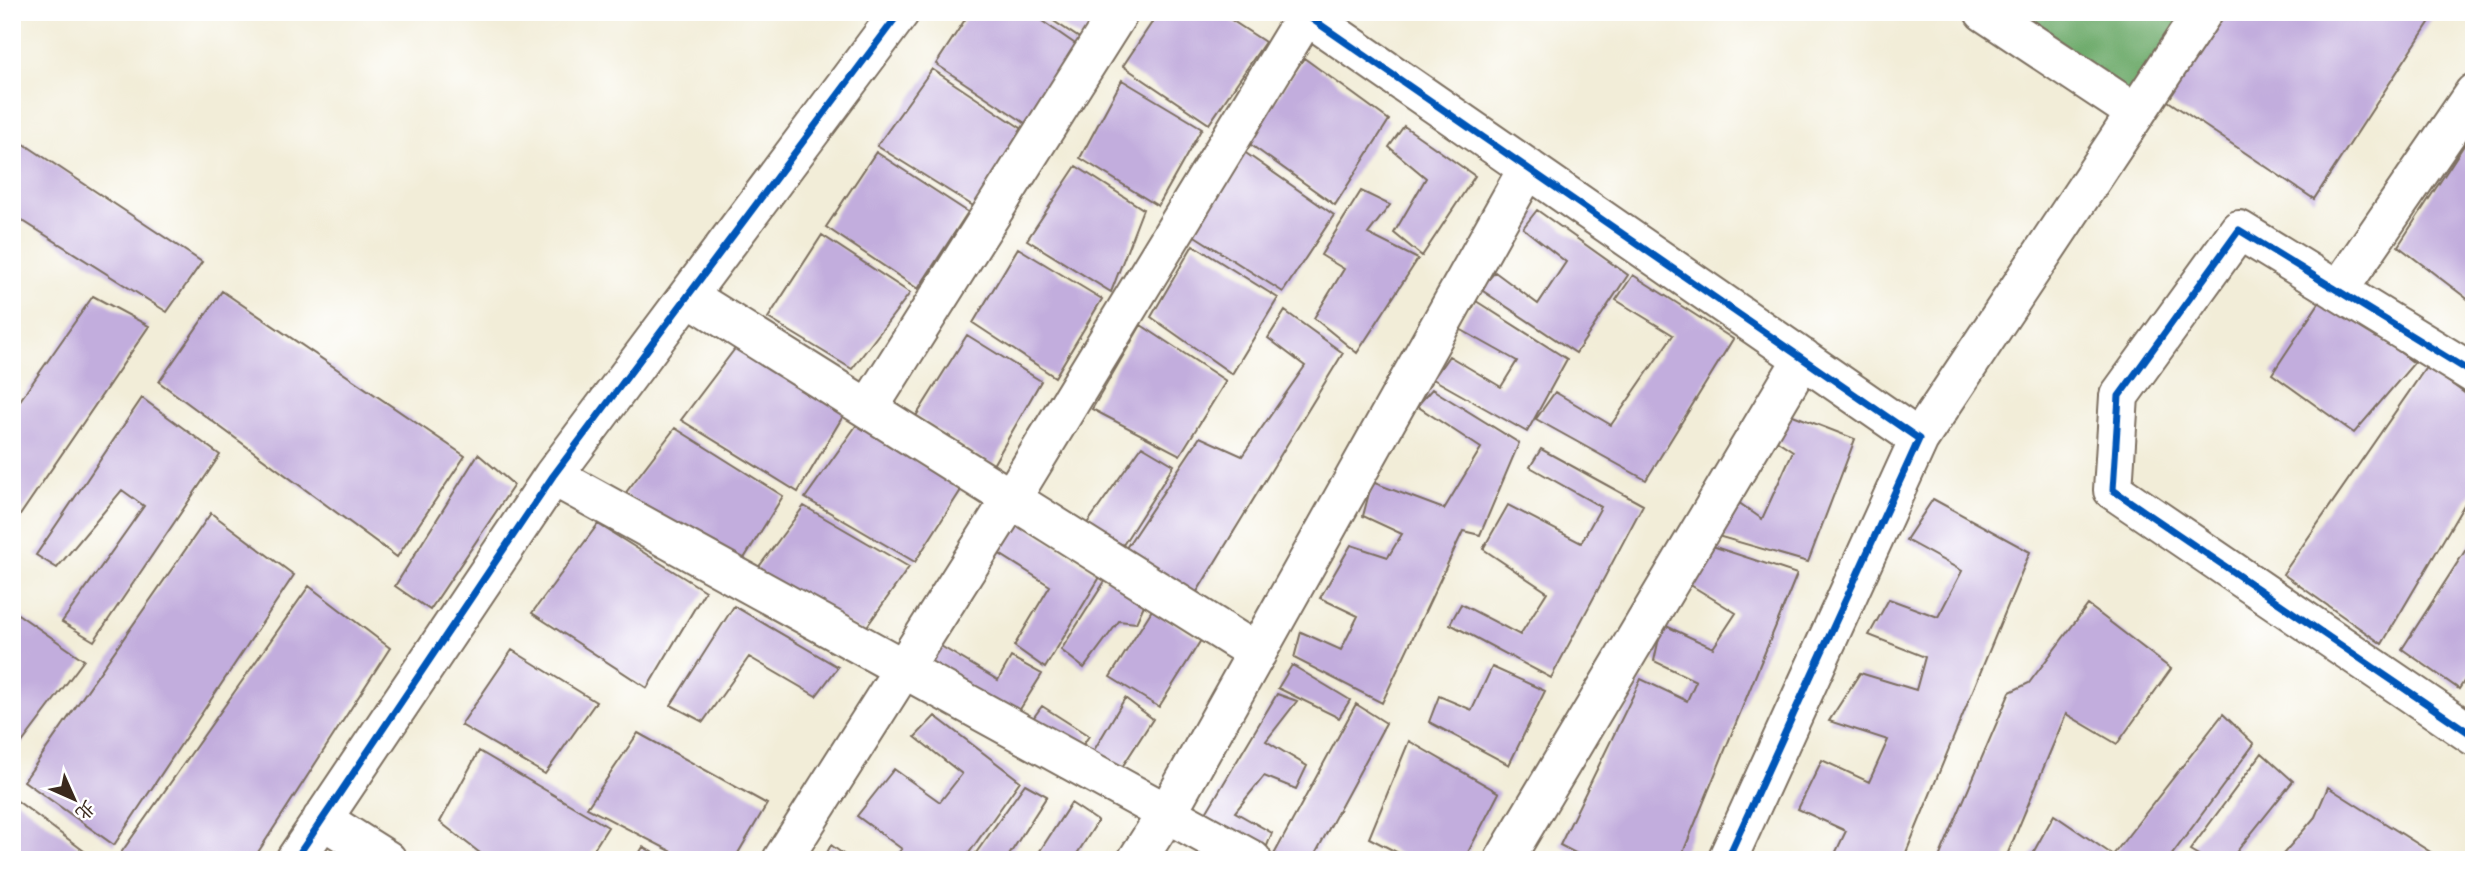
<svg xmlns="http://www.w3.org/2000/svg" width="2486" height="872" viewBox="0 0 2486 872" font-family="Caveat,'LXGW WenKai TC',sans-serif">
<rect width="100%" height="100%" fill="#fff"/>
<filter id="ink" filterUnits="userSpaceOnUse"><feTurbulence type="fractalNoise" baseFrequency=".0143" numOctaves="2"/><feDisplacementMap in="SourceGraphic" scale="14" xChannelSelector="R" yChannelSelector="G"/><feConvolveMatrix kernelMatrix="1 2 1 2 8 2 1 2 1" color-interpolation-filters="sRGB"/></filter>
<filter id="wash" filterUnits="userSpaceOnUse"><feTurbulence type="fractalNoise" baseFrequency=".00686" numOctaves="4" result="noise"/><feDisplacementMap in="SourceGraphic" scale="28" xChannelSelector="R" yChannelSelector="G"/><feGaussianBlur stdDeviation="1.57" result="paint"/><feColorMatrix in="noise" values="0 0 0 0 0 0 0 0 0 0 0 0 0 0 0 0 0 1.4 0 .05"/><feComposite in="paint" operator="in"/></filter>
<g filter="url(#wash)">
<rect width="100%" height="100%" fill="#f2edd8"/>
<path fill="#70ac6d" stroke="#566b46" stroke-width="2" d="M1984 12H2203L2136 113Z"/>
<g id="blocks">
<path fill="#c2addd" d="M970 12H1029L1081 48 1028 125 936 64Z
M1040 12H1105L1087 43Z
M1159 12H1219L1265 42 1209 124 1123 66Z
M2224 12H2436L2314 199 2165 99Z
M1304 58 1389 120 1335 205 1247 142Z
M932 69 1027 132 975 207 877 146Z
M1122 80 1202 128 1158 206 1080 158Z
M1404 126 1475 176 1422 256 1394 233 1426 178 1389 147Z
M2474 130V304L2398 246Z
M12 136 202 262 167 312 12 214Z
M1240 149 1334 215 1283 292 1190 233Z
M876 152 968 212 918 289 826 227Z
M1076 166 1143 209 1111 292 1027 240Z
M1361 191 1390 205 1368 234 1418 259 1357 353 1314 318 1344 269 1321 255Z
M1537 210 1628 275 1576 353 1480 289 1495 272 1538 304 1566 262 1523 228Z
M822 235 910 293 852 369 768 318Z
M1193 245 1278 298 1232 374 1151 317Z
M1018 248 1102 299 1055 377 973 323Z
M1633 275 1733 339 1646 480 1536 419 1555 392 1611 425 1673 335 1616 300Z
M222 291 465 456 397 557 159 382Z
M2325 294 2414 363 2354 433 2272 374Z
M93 296 149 326 12 527V412Z
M1476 301 1567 359 1527 432 1433 379 1449 356 1501 387 1517 361 1458 328Z
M1285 311 1343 353 1195 595 1124 551 1200 437 1242 456 1305 366 1268 338Z
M1141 325 1226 381 1180 455 1092 409Z
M967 335 1041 381 993 465 916 416Z
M737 346 846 411 798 492 681 420Z
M2427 366 2474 400V488L2382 644 2283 574Z
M1432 389 1519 443 1480 535 1463 531 1382 703 1294 658 1301 632 1341 650 1358 616 1320 598 1351 545 1388 557 1402 534 1363 516 1372 482 1444 509 1481 448 1417 406Z
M142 398 220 455 94 641 62 622 144 506 122 490 57 568 36 555Z
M1780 410 1855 439 1808 562 1714 535 1735 500 1762 519 1793 451 1764 432Z
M858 423 961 490 915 562 805 498Z
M675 428 783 496 738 568 624 495Z
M1142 446 1174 465 1123 545 1086 525Z
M1541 449 1643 505 1551 678 1450 624 1461 604 1520 635 1547 592 1483 549 1508 505 1581 543 1601 507 1530 467Z
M478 454 514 485 430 610 395 586Z
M1933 499 2030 552 1903 860H1832L1846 831 1798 809 1822 760 1869 782 1888 740 1829 721 1860 673 1916 690 1925 657 1869 635 1889 599 1938 617 1962 571 1906 540Z
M804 506 909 567 863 632 755 572Z
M211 513 294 575 114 845 24 781Z
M1021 522 1100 577 1045 668 1014 646 1050 586 995 551Z
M598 524 705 591 647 688 532 613Z
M2474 537V666L2459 689 2402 649Z
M1706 544 1797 574 1680 860H1589L1560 845 1641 679 1687 701 1696 681 1654 661 1662 624 1713 648 1736 613 1684 581Z
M1107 578 1145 603 1136 623 1119 621 1084 668 1061 650Z
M309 586 390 648 253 860H116Z
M2088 605 2171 669 2117 744 2066 714 2005 860H1938L2010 692 2029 683Z
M734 606 838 667 816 696 749 657 703 722 671 705Z
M12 610 84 660 12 756Z
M1152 610 1201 640 1159 707 1110 677Z
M934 642 998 680 1011 657 1042 674 1014 719 922 669Z
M512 650 596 702 545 774 461 725Z
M1292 665 1350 700 1339 718 1278 688Z
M1492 667 1545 691 1509 765 1429 722 1439 696 1472 710Z
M1277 694 1297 701 1266 741 1307 766 1296 789 1264 776 1235 812 1272 833 1263 856 1200 823Z
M1125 698 1153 719 1115 778 1087 762Z
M1356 704 1386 723 1312 860H1271Z
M1042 706 1089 736 1075 756 1026 728Z
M2223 714 2254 744 2168 860H2029L2054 815 2113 855Z
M935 716 1020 781 964 860H891L902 849 857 816 894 769 940 802 962 774 915 737Z
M638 733 767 804 734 860H688L587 808Z
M1409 741 1499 793 1464 860H1412L1369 838Z
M479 751 608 827 587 860H489L440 822Z
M2262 753 2293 781 2230 860H2207L2190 850Z
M1025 784 1047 796 1006 860H971Z
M2328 787 2435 855 2433 860H2278L2315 817Z
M12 797 96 860H12Z
M1071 803 1098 821 1073 860H1034Z
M831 845 851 860H823Z
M643 847 666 860H635Z"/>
</g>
</g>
<g filter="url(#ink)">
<use href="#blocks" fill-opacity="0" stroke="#7b6e5f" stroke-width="2"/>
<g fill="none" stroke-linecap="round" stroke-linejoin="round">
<g stroke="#7b6e5f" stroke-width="42">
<path id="street" d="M1302 12 1919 439 1727 860
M1984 12 2136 113
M2338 291 2474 93
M688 296 1257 653
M2474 374 2239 230 2119 396 2113 490 2474 736
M868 409 1119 12
M1919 439 2203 12
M553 476 1252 860
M322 819 387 860
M295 860 553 476 900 12
M782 860 1011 499 1306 15
M1137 860 1167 813 1528 168
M1504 860 1803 358"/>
</g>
<use href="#street" stroke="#fff" stroke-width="38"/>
<g stroke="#fff" stroke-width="11">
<path id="cycleway" d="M1302 12 1919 439 1727 860
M2474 374 2239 230 2119 396 2113 490 2474 736
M295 860 553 476 900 12"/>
</g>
<use href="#cycleway" stroke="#0057b8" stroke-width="7"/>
</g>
</g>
<rect width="2486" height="872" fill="none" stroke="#fff" stroke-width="42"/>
<g transform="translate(74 799) rotate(135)" stroke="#ffffff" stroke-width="5" paint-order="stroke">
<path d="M0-5L12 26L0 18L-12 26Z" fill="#3b2a1e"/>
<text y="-10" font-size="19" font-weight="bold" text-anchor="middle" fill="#3b2a1e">北</text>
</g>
</svg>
